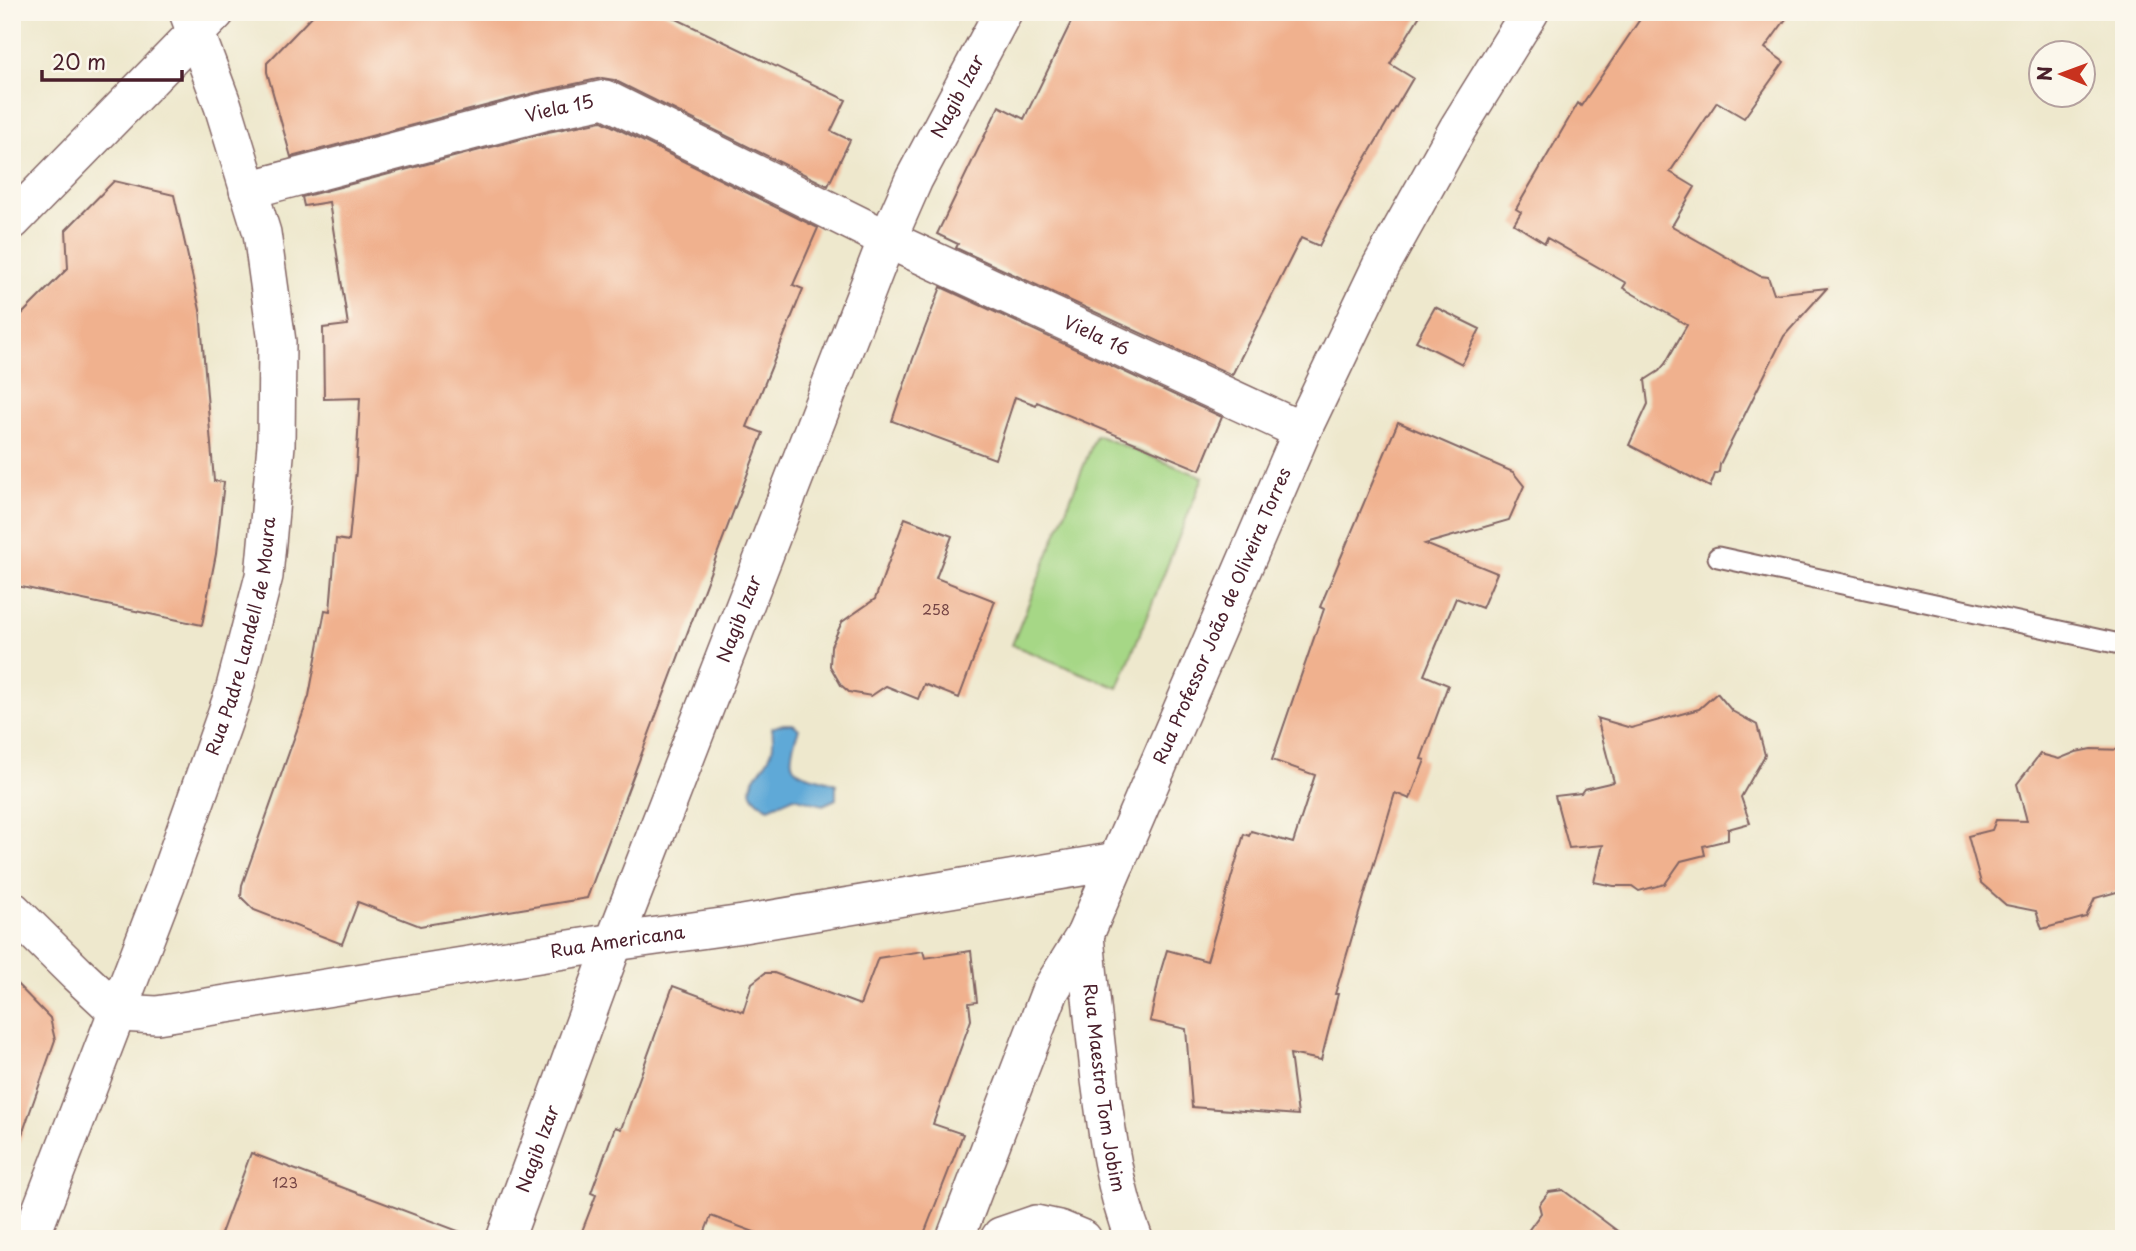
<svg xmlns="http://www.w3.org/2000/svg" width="2136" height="1251" viewBox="0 0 2136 1251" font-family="'Playpen Sans',sans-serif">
<rect width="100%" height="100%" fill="#fbf7ec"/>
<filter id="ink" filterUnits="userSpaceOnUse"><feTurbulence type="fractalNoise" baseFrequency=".0143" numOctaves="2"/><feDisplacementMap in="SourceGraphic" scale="14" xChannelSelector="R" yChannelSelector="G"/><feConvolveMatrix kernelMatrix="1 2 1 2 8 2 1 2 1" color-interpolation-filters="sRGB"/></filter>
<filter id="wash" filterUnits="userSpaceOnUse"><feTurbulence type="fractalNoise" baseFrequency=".00686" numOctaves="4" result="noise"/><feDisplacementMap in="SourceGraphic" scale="28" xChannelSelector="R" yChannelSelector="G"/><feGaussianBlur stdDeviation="1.57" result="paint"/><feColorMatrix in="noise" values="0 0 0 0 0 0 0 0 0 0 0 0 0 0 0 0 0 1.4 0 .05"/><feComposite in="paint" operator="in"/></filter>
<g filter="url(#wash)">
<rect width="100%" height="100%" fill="#eee8cd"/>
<path fill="#a6d786" stroke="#787b58" stroke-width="2" d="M1096 435 1203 477 1118 688 1012 645Z"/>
<path fill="#5fa9d7" stroke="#546481" stroke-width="2" d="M783 724H793L799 729C780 778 798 770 836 784V799L823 805 794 797 769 808C730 789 766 772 772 750 774 744 773 735 772 728Z"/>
<g id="blocks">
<path fill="#f0b18e" d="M316 12H662L846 100 831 131 850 140 828 186 614 80 602 78 538 92 291 157 267 72V63Z
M1076 12H1422L1390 64 1413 78 1355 177 1319 246 1301 238 1232 375 956 248 958 244 937 234 999 106 1024 119Z
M1645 12H1791L1765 48 1784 62 1744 118 1717 102 1670 172 1695 187 1672 226 1760 276 1768 277 1774 294 1827 288 1784 336 1720 464 1719 472 1715 474 1710 487 1629 445 1648 404 1645 380 1659 371 1665 364 1687 325 1623 288 1626 283 1547 238 1545 243 1514 224 1521 212 1516 209 1578 103 1581 106Z
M602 121 818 228 793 285 803 289 747 427 763 433 587 898 420 926 358 902 342 944 254 910 241 897 242 885 309 696 325 610 330 611 336 539 349 541 356 470 360 398 324 399 323 328 348 325 329 202 304 206 302 197 548 132Z
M114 181 174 195 200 310 214 481 224 482 216 554 202 625 12 585V324L68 268 66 230Z
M941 287 1222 417 1200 470 1037 402 1036 405 1015 397 995 459 892 421 913 359Z
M1435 307 1480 329 1462 364 1416 341Z
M1398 422 1513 472 1524 486 1509 520 1425 544 1497 573 1482 608 1456 598 1424 675 1448 685 1421 759 1425 760 1410 799 1395 793 1335 994H1338L1321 1060 1290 1054 1298 1115 1192 1107 1186 1029 1150 1021 1161 970 1167 950 1207 961 1244 834 1249 836 1251 831 1293 843 1315 775 1272 760 1324 609 1320 607Z
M905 518 952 536 936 578 995 601 959 698 924 684 918 699 886 686 871 696 849 692 841 685 830 666 831 646 842 622 875 599Z
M1717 693 1732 711 1757 725 1765 755 1741 797 1750 823 1728 829V840L1703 846 1705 855 1681 861 1665 884 1639 891 1632 886H1614L1594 882 1603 845 1569 848 1555 796 1581 793 1584 789 1614 782 1597 718 1631 728 1699 709Z
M2091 749 2124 750V890L2095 898 2086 917 2042 929 2036 911 2006 905 1981 883 1968 836 1992 830 1996 820 2027 821 2017 784 2040 754 2059 759 2076 752Z
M923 951 925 958 971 951 977 1002 969 1003 971 1020 933 1124 963 1134 922 1239H773L711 1216 702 1239H579L596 1195 591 1193 615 1127 621 1129 673 986 743 1012 752 983 765 973H774L860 1005 878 958Z
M12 979 50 1018 55 1040 18 1146 12 1145Z
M251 1153 469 1235 468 1239H219Z
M1563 1190 1628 1239H1522L1541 1213 1539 1205 1549 1192Z"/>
</g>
</g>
<g filter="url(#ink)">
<use href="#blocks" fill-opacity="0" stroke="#836564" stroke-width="2"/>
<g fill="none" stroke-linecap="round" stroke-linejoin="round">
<g stroke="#836564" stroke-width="23">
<path id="service" d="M1718 557 2124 645"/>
</g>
<g stroke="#836564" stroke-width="40">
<g id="minor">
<path id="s1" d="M248 190 543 112 605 99 889 240 1302 431"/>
<path d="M12 221 216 12"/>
<path id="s2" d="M12 910 77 974 119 1013 157 1015 614 942 743 924 1117 861"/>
<path id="s3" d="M1085 935C1089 984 1095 1032 1100 1080 1107 1133 1114 1189 1134 1239"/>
<path id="s4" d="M30 1239 167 882 233 695 264 576 276 445 277 342 262 233 223 106 188 12"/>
<path id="s5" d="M505 1239 614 942 882 252 914 179 1003 12"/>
<path id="s6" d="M955 1239 1050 991 1085 935 1302 431 1381 266 1458 128 1530 12"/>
<path d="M999 1239 1001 1236 1036 1224 1059 1229 1083 1239"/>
</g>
</g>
<use href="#service" stroke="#fff" stroke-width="19"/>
<use href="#minor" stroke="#fff" stroke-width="37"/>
</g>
</g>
<g text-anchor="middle" stroke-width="5" stroke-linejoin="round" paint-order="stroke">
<g font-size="14" fill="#744444">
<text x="936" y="615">258</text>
<text x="285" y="1188">123</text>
</g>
<g font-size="18" fill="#4a1f2b" stroke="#fbf7ec">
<text dy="6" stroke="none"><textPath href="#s5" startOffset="1230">Nagib Izar</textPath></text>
<text dy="6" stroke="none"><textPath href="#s1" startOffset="322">Viela 15</textPath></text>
<text dy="6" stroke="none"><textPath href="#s1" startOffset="914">Viela 16</textPath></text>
<text dy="6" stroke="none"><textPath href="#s6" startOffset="679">Rua Professor João de Oliveira Torres</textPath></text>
<text dy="6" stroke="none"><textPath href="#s5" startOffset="663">Nagib Izar</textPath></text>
<text dy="6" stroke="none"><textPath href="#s4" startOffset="640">Rua Padre Landell de Moura</textPath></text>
<text dy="6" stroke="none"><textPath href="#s2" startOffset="653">Rua Americana</textPath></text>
<text dy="6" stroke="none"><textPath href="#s3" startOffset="154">Rua Maestro Tom Jobim</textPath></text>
<text dy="6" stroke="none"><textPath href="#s5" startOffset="96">Nagib Izar</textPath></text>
</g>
</g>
<rect width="2136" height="1251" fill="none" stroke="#fbf7ec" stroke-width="42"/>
<g transform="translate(2062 74) rotate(271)"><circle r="33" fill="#fbf7ec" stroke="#b4a19f" stroke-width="2"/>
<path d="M0-5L12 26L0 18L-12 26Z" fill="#c8321e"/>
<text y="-10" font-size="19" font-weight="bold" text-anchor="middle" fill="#4a1f2b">N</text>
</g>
<path d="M42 70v10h140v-10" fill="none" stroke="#4a1f2b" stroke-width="3.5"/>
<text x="52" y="70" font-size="21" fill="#4a1f2b" stroke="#fbf7ec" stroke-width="5" paint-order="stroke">20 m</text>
</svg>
